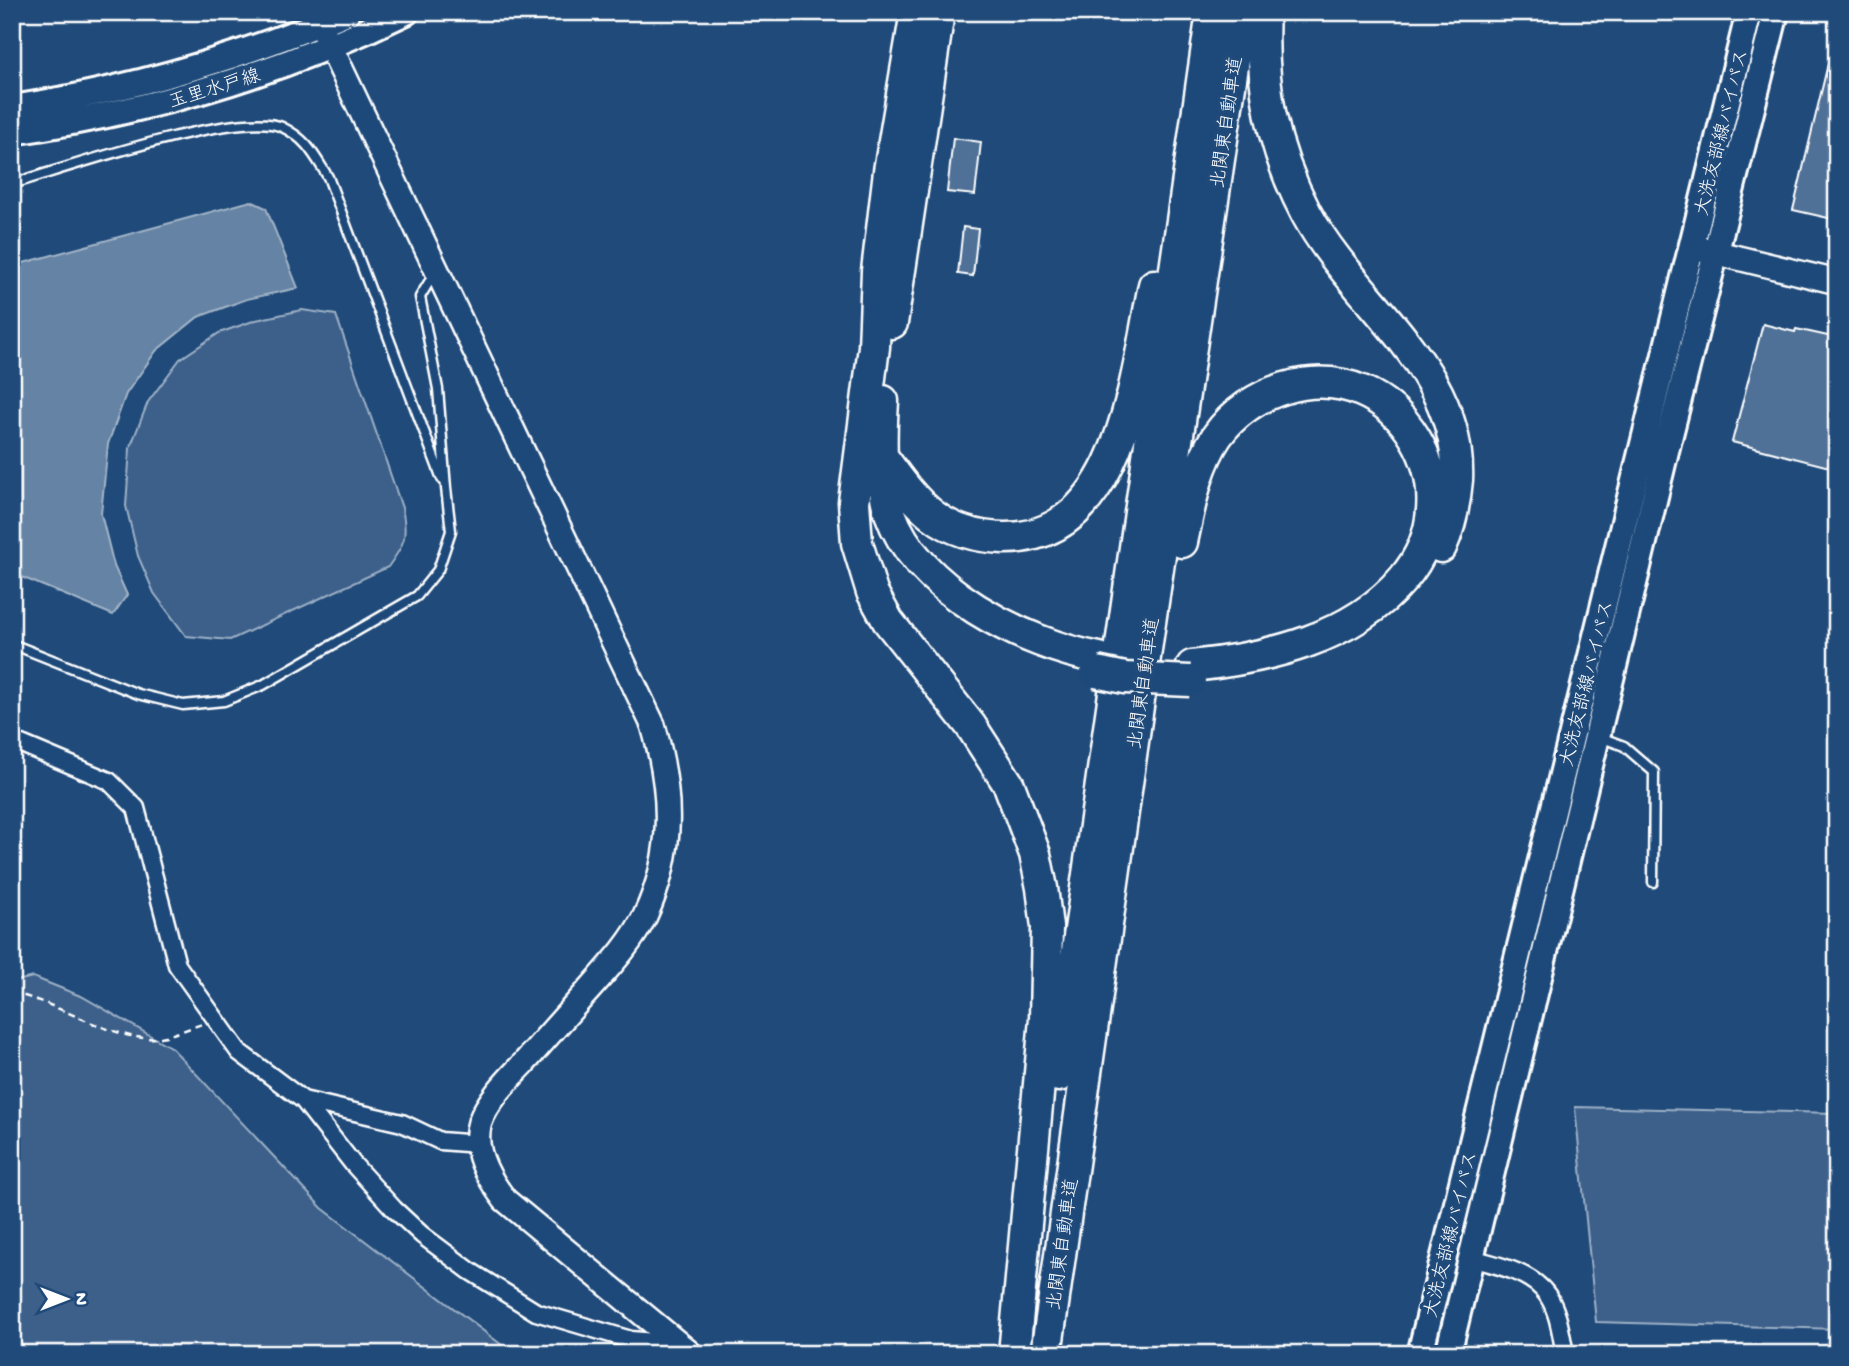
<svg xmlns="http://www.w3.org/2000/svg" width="1849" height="1366" viewBox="0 0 1849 1366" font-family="'Gochi Hand','Klee One',sans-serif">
<rect width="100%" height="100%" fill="#1f4a7a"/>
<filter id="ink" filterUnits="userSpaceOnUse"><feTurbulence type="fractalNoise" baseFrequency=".0143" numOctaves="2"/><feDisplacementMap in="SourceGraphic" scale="14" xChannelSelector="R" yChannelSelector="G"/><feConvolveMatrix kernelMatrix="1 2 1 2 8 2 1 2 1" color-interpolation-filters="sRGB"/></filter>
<g filter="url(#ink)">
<path fill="#3c618b" stroke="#9eb0c5" stroke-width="2" d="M302 310 336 315 402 508C408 536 405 544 388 567L230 640 186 636 154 593 138 556 126 506 130 448 148 402 180 359 219 333 256 320Z
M33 977 83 997 172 1048 322 1208 507 1349 506 1354H12V982Z
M1575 1107 1837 1113V1329L1596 1322Z"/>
<path fill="#6583a4" stroke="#a3b5c8" stroke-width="2" d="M251 201 266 208 298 288 247 299 198 317 156 351 126 394 108 444 101 514 114 566 127 595 113 615 12 573V266Z"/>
<path fill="#507197" stroke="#fff" stroke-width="2" d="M1837 26V220L1793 210Z
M953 138 981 142 975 195 947 192Z
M963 227 978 229 973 276 958 274Z
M1763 324 1795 332 1796 329 1837 338V469L1732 442Z"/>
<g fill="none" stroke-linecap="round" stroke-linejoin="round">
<g stroke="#fff" stroke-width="13">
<path id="lane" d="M12 184C63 169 239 108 282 127 307 139 314 155 328 177L442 479
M12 644 138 694 183 705 224 701 263 685 417 596 438 570 451 531 446 488 438 389 420 297 435 272
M1600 737 1624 746 1654 772 1653 882"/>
</g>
<g stroke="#fff" stroke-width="21">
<path id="street" d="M12 740 109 781 136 808 177 965 239 1052 303 1100 402 1123 440 1141 479 1144
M303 1100 353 1164 394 1209 422 1235 470 1271 536 1312 631 1340 678 1344
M1471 1258C1497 1265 1532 1272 1548 1296 1559 1313 1561 1335 1565 1354"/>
</g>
<g stroke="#fff" stroke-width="28">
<path id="secondary" d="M314 12 653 725C672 792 675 852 645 916 631 944 608 968 587 992 566 1015 545 1039 524 1063 508 1080 488 1100 480 1122 471 1150 489 1179 505 1200L691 1354
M1697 248 1837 282"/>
</g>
<g stroke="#fff" stroke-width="30">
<path id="primary" d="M12 108C130 90 237 59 347 12
M12 132C150 112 281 73 406 12
M1420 1354 1749 12
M1448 1354 1666 451 1776 12"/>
</g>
<g stroke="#fff" stroke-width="35">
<path id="highway" d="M916 12 889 171 877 271 874 347 854 502 857 543 872 592 888 621 971 726 1009 785 1035 854 1042 888 1047 927 1045 1019 1014 1354
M1264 12C1260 85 1272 148 1306 213 1354 303 1462 367 1457 480 1455 504 1451 525 1441 547
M892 323 939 12
M883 401C881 433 880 482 890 513 917 590 1024 644 1099 658
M884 459C917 505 941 536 1003 538 1123 540 1136 372 1154 285
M1182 542C1190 506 1196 467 1217 436 1233 413 1258 396 1285 388 1399 354 1478 491 1403 579 1352 639 1267 658 1192 666
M1059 1076 1212 12
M1046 1354 1149 629 1241 12"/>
</g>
<path stroke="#fff" stroke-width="2.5" stroke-dasharray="7 5" stroke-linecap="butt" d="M12 993C55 1001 116 1042 155 1038 171 1036 187 1029 202 1024"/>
<use href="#lane" stroke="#1f4a7a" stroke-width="8"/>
<use href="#street" stroke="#1f4a7a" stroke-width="16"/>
<use href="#secondary" stroke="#1f4a7a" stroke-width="23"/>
<use href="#primary" stroke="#1f4a7a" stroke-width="24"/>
<use href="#highway" stroke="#1f4a7a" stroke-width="30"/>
<g stroke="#fff" stroke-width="35" stroke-linecap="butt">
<path id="highway-bridge" d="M1096 672 1125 678 1190 681"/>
</g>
<use href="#highway-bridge" stroke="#1f4a7a" stroke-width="30"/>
</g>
</g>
<g text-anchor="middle" stroke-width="7" stroke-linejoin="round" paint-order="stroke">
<g font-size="19" fill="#fff" stroke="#1f4a7a">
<text transform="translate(214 87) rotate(-17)" y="7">玉里水戸線</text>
<text transform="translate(1225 122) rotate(-82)" y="7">北関東自動車道</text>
<text transform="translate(1720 132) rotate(-76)" y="7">大洗友部線バイパス</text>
<text transform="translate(1142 683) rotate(-82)" y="7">北関東自動車道</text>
<text transform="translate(1585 683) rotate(-76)" y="7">大洗友部線バイパス</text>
<text transform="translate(1449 1234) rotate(-76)" y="7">大洗友部線バイパス</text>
<text transform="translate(1061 1244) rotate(-82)" y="7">北関東自動車道</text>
</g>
</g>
<rect width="1849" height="1366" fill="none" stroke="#1f4a7a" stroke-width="42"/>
<rect x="21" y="21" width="1807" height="1324" fill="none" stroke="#fff" stroke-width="2.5" filter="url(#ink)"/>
<g transform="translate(66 1299) rotate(90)" stroke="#1f4a7a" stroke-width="5" paint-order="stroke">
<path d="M0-5L12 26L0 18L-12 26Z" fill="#ffffff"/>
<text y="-10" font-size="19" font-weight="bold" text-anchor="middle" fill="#ffffff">N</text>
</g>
</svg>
